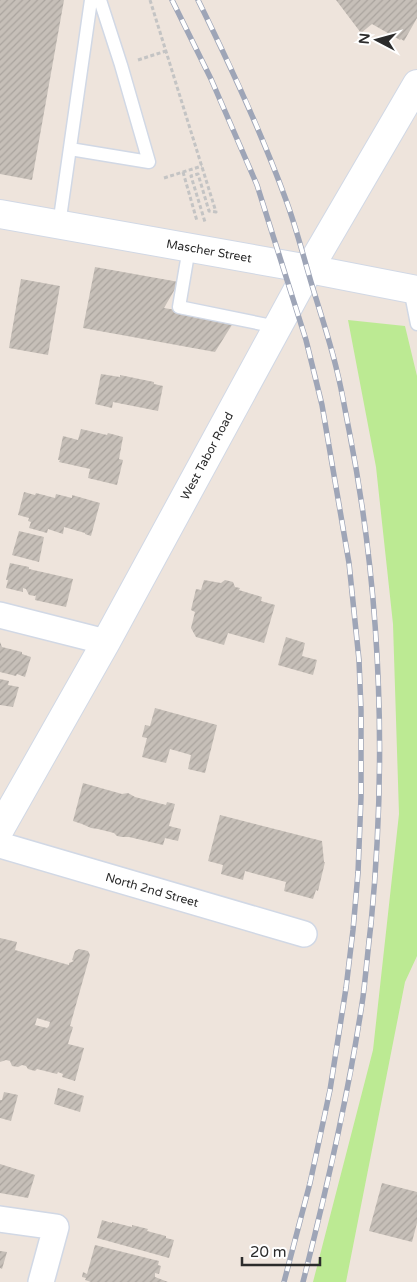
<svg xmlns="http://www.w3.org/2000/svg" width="417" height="1282" viewBox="0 0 417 1282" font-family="'Varela Round',sans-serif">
<defs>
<pattern id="building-hatch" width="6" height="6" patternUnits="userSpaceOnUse" patternTransform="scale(1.25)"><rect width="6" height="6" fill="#c6bfb8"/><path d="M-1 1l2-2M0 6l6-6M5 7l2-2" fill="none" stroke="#aaa49e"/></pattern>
</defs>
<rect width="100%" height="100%" fill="#eee4dc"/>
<path fill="#bcea93" d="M348 320 405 326 417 376V956L405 982 346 1282H313L373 1050 399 814 393 624 376 467Z"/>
<path fill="url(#building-hatch)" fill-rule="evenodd" d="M0 0H64L32 180 0 174Z
M336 0H417V18L404 41 401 39 400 40 372 24 361 33Z
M95 267 179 282 164 308 235 320 215 352 83 328Z
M21 279 60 286 48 355 9 348Z
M101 374 120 377V375L154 382V384L163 386 158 411 113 402 112 408 95 404Z
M81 429 107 435 108 433 123 437 119 459 123 460 117 485 88 478 90 469 59 462 60 460H58L63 436 78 440Z
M24 492 35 495 36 493 55 498 56 494 72 498V495L100 503 91 536 85 534V533L64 527 63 534 48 529 47 533 29 528 31 522 28 521 29 518 18 515Z
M19 531 44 537 39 562 12 555Z
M10 563 29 567V569L73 579 66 607 35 600 36 595 35 596 29 595 26 589 23 588V592L6 588 8 580H6Z
M204 580 221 583 225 580 233 582 235 587 240 588 239 590 262 597 261 601 275 605 264 643 228 633 224 645 196 637 191 628 195 612 191 610 196 589 201 590Z
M286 637 305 643 302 656 317 660 313 675 278 665Z
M0 642 2 647 22 652V654L31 657 25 677 17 674 16 676 0 672Z
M0 679 9 681 8 685 19 687 13 707 0 705Z
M155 708 217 725 205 773 188 769 191 755 170 749 166 763 142 757 147 738 142 737 145 725 150 726Z
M83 783 122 794 128 793 135 797 166 805 167 802 175 804 169 826 181 829 178 841 165 838 163 845 129 837H122L117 836 114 833 98 829 91 828 82 824 73 821Z
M220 815 322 841 324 862H325L318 891 316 890 313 899 284 891 286 882 245 871 243 880 221 874 223 865 208 861Z
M0 938 17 942 15 950 69 965V963L74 961 72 960 75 951 79 949 88 951 90 955 70 1026 73 1027 68 1044 84 1048 75 1081 62 1077 63 1074 58 1072 57 1074 37 1069 35 1071 28 1069 26 1066 22 1065 18 1067 12 1066 10 1061 6 1060 0 1062ZM37 1018 50 1022 49 1026 47 1028 35 1025Z
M58 1088 84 1096 80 1112 54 1104Z
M4 1092 18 1095 11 1121 0 1118V1100H2Z
M0 1164 35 1175 28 1198 0 1193Z
M382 1183 417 1192V1223L412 1242 369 1231Z
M102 1220 112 1223V1222L132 1227V1225L148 1229 147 1231 166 1236V1238L174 1240 169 1258 97 1238Z
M95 1245 159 1261 158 1265 161 1266 159 1274 155 1273V1277L168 1282H91L85 1280 86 1278 82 1277 83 1272 87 1274Z
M0 1251 7 1252 2 1269 0 1268Z"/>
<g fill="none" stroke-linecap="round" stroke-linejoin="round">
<g stroke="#d1d8e5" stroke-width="15">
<path id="lane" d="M70 149 149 162 121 65 100 0
M59 225 91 0
M189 248 179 307 277 327
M410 289 417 324"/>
</g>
<g stroke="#d1d8e5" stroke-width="28">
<path id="street" d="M0 615 106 642
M0 845 304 934
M0 1219 56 1227 41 1282"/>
</g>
<g stroke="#d1d8e5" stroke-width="30">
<path id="secondary" d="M0 214 309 269 417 290
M0 829 106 642 309 269 417 84"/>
</g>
<path stroke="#c4c4c4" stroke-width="3" stroke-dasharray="4 2.5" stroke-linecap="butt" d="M150 0 216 212 209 211 198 174 191 176 205 222
M138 60 166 51
M183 172 197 221
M164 178 202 166"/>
<use href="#lane" stroke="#fff" stroke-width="12"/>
<use href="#street" stroke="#fff" stroke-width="25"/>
<use href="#secondary" stroke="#fff" stroke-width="28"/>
<g stroke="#9ea5b7" stroke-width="5.5">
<path id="rail" d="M172 0 211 79 257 185 306 340 322 405 349 563 359 660 361 710V797L358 873 353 930 346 988 330 1090 310 1183 284 1282
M198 0C230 65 261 131 286 200 296 227 303 255 311 282 320 312 330 341 337 371 342 391 345 410 349 430 381 593 387 759 371 924 368 948 366 973 363 997 349 1093 327 1188 303 1282"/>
</g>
<use href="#rail" stroke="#fff" stroke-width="4" stroke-dasharray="11" stroke-linecap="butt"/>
</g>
<g text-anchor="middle" stroke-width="4" stroke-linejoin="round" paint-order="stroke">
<g font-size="12" fill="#2b2b2b" stroke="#fff">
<text transform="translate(209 251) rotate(10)" y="4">Mascher Street</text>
<text transform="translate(207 456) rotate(-62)" y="4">West Tabor Road</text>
<text transform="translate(152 890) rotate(16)" y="4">North 2nd Street</text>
</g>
</g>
<g transform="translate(377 40) rotate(276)" stroke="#ffffff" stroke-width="4" paint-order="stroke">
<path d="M0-4L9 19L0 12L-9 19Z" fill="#2b2b2b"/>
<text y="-8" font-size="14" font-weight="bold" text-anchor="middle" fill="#2b2b2b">N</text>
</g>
<path d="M242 1257v8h78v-8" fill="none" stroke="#2b2b2b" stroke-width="2.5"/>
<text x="250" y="1257" font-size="15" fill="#2b2b2b" stroke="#ffffff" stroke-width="4" paint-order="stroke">20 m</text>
</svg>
